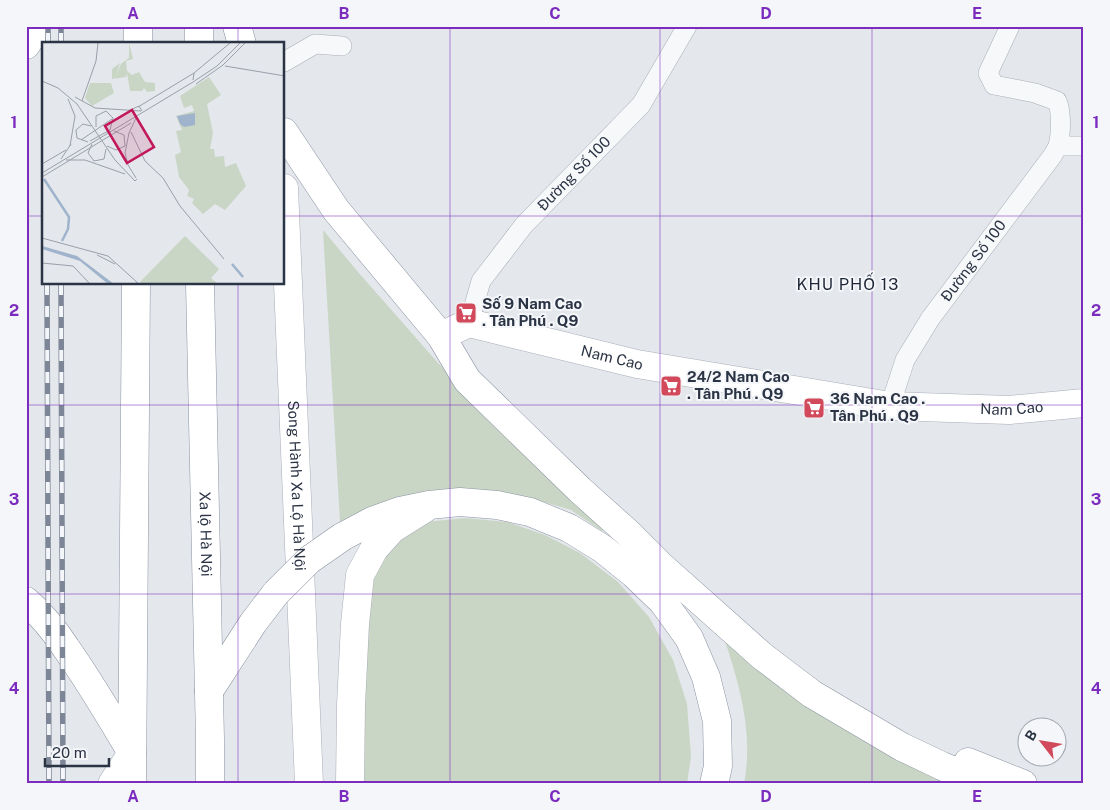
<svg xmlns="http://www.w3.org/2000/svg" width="1110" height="810" viewBox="0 0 1110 810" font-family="'Public Sans',sans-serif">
<rect width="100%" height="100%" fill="#e4e7ec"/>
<path fill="#c9d6c5" d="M323 230 358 272 439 364 497 421 607 527 602 531 571 510 534 499 499 492 432 491 402 497 372 506 340 522Z
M465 518 507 522 545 535 580 553 618 582 649 617 673 660 687 704 691 756 687 784H358L365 569 395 539 425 522Z
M723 635 963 784H744C754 732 739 683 723 635Z"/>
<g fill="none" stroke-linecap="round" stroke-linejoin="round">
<g stroke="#a9aeb7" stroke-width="20">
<g id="street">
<path d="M1010 26 988 73 994 85 1035 93 1057 101C1062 112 1061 134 1058 146"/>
<path d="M284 62 315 44 342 46"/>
<path id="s1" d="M469 323 481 281 524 225 641 105 687 26"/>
<path id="s2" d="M890 406 905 360 930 319 1053 155 1058 146H1084"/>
</g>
</g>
<g stroke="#a9aeb7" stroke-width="29">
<g id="secondary">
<path id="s3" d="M284 188 309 784"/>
<path id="s4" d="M441 336 469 323 637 364 890 406 1009 410 1084 403"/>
<path d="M350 784 351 705 355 624 360 575 374 549 392 529 424 509"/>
</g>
</g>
<g stroke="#a3abb8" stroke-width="29">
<path id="primary" d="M112 784 132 753"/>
</g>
<g stroke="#8b94a3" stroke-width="29">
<g id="highway">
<path d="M237 26 242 44"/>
<path d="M138 44V26"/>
<path d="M199 44V26"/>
<path d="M26 45 32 36 36 26"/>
<path d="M284 132 336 210 441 336 467 380 580 490 628 533 661 566 762 656 812 694 902 747 942 766 985 784"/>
<path id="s5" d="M200 284 210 739V784"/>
<path d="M342 537 372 521 400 511 429 505 460 502 497 505 530 512 569 528 603 549 634 574 663 602 689 638 706 677 717 721 718 766 714 784"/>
<path d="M26 601C42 615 55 631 66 648 90 682 111 718 132 753"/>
<path d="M209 691 253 623 276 593"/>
<path d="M968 762 1023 784"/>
<path d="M132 784 136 284"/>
</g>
</g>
<use href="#street" stroke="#f7f8fa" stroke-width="19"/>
<use href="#secondary" stroke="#fff" stroke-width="28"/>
<use href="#primary" stroke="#fff" stroke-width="28"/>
<use href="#highway" stroke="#fff" stroke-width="28"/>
<g stroke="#7d8696" stroke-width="5.5">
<path id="rail" d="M48 44V26
M61 44V26
M47 284 49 784
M61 284 63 784"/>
</g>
<use href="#rail" stroke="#f4f6f9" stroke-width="4" stroke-dasharray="11" stroke-linecap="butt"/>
<g stroke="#8b94a3" stroke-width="29" stroke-linecap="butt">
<path id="highway-bridge" d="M276 593 309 560 342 537"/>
</g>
<use href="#highway-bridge" stroke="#fff" stroke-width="28"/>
</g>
<path fill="none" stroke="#7b2cbf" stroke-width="1" stroke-opacity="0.55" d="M238 26V44M450 26V784M660 26V784M872 26V784M26 216H44M284 216H1084M238 284V784M26 405H1084M26 594H1084"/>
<defs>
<g id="supermarket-square" transform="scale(1.125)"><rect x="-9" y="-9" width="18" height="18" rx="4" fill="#d1495b" stroke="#f4f6f9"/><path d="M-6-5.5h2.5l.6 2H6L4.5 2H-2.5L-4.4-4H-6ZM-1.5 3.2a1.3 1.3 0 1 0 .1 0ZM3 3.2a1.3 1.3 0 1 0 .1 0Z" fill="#fff"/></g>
</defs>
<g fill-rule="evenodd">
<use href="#supermarket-square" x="466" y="313"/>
<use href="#supermarket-square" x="671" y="386"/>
<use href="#supermarket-square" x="814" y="408"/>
</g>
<g text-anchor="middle" stroke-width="4" stroke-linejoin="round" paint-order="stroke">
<g font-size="15" fill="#2b3445" stroke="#f4f6f9">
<text dy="5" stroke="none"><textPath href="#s1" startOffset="186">Đường Số 100</textPath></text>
<text dy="5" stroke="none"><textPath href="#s2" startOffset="169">Đường Số 100</textPath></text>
<text dy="5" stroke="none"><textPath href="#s4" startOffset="178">Nam Cao</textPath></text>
<text dy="5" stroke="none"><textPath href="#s4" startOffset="582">Nam Cao</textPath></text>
<text dy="5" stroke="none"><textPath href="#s3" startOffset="298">Song Hành Xa Lộ Hà Nội</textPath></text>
<text dy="5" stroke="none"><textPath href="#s5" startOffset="250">Xa lộ Hà Nội</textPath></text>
</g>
<g font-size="15" font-weight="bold" fill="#2b3445" stroke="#f4f6f9" text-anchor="start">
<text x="482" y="309">Số 9 Nam Cao<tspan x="482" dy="17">. Tân Phú . Q9</tspan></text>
<text x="687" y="382">24/2 Nam Cao<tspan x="687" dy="17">. Tân Phú . Q9</tspan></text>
<text x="830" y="404">36 Nam Cao .<tspan x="830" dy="17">Tân Phú . Q9</tspan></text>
</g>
<g font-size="16" letter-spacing="1" fill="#1d2536" stroke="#f4f6f9">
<text x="848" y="290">KHU PHỐ 13</text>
</g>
</g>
<g transform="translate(42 42)">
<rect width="242" height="242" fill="#e4e7ec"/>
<path d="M87 1 91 17 84 19 85 29 90 33 97 30 103 40 113 41V49L105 50 102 46 100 49H88L85 31 84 35 70 37V27L78 21 74 34 79 22 87 16ZM167 35 179 53 165 62 171 91 168 107H172L173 115 182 114 183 125 194 121 204 144 183 168 173 162 161 172 150 161 152 157 145 154 147 148 137 135 133 113 139 110 134 89 140 88 134 74 152 69 150 63 142 66 138 54ZM48 41H69L72 51 50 64 43 56ZM143 194 177 227 169 236 176 242H100L98 240Z" fill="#c9d6c5"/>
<path d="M153 71V83L142 85 138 82 135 74ZM0 204 35 214 72 242H66L38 219 0 207Z" fill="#9fb4cc"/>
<path fill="none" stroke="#9fb4cc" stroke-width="2.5" d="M2 137 27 175 26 187 20 199M190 222 201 235"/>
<path fill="none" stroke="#9a9fa9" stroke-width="1" d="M183 24 243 34M151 38 152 31 188 1M0 39 16 46 35 62 73 118 93 139 95 137M154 42 181 23 203 1M33 55 53 66 99 69M26 57 33 74 28 104M40 59 54 19 56 1M96 65 152 31M86 69 97 64 100 69M94 76 87 91 83 111 86 123 94 136M72 79 85 71M54 85V74L64 69 71 76 68 88M89 90 103 119 121 136 138 164 182 217M39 98 70 77M48 99 68 88M46 100 35 96 34 88 41 82 49 84M50 102 46 111 52 119 62 117 64 107M65 104 74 108 83 104 82 93 72 89M19 117 29 102M24 118H43L83 132M0 122 24 108M0 131 151 40 175 24 198 1M0 135 89 81M0 196 66 214 97 242M55 213 73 222M0 221 31 224 48 242"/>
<path fill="#c2185b" fill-opacity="0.15" stroke="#c2185b" stroke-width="2.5" d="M90 68 112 105 85 121 63 84Z"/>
<rect width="242" height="242" fill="none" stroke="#2b3445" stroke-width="2.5"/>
</g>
<rect width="1110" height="810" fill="none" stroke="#f4f6f9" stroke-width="55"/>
<g transform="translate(1042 742) rotate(301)"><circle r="24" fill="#f4f6f9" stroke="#a4a8b1"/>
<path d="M0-4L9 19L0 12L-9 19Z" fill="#d1495b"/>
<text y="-8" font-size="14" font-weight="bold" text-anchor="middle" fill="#2b3445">B</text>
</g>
<path d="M45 758v8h64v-8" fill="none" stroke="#2b3445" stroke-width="2.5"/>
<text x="52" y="758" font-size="15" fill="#2b3445" stroke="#f4f6f9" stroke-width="4" paint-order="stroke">20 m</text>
<rect x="28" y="28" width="1054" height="754" fill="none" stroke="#7b2cbf" stroke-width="2"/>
<g font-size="16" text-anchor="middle" font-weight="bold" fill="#7b2cbf">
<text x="133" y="19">A</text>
<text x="344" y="19">B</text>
<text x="555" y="19">C</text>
<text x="766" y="19">D</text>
<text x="977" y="19">E</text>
<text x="14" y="128">1</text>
<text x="1096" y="128">1</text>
<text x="14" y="316">2</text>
<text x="1096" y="316">2</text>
<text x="14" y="505">3</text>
<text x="1096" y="505">3</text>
<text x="14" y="694">4</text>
<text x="1096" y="694">4</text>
<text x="133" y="802">A</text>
<text x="344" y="802">B</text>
<text x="555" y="802">C</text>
<text x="766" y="802">D</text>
<text x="977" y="802">E</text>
</g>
</svg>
